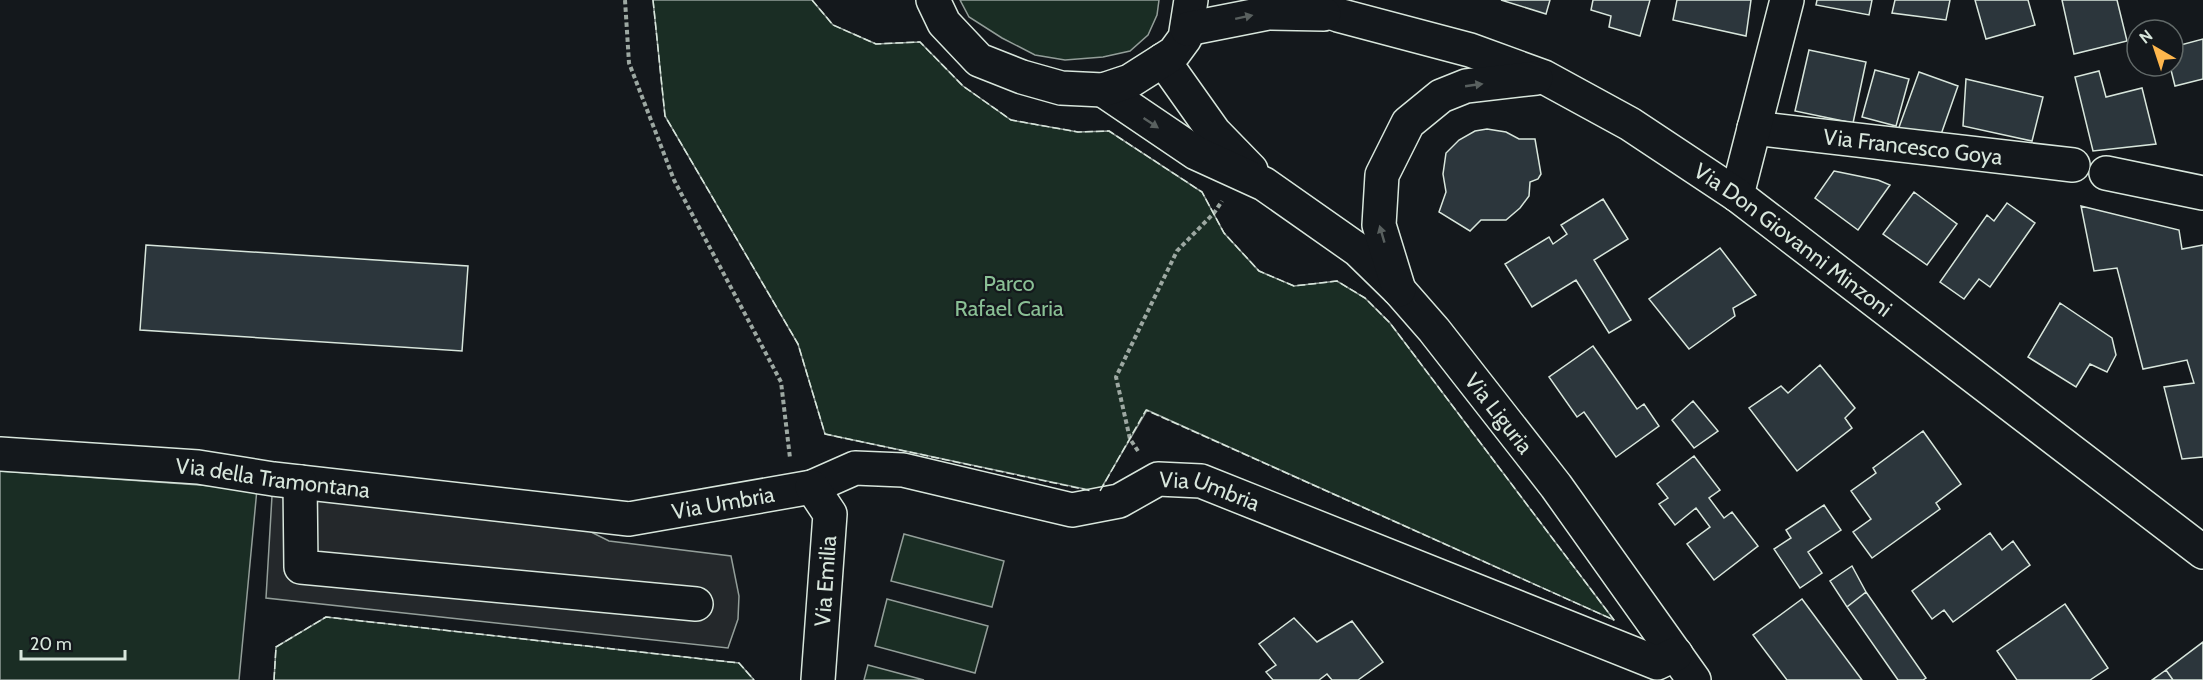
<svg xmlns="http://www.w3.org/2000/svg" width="2203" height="680" viewBox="0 0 2203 680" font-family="Cabin,sans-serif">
<rect width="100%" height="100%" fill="#14181c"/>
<path fill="#1a2d24" stroke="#939e99" stroke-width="1.5" d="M653 0H812L833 25 876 44 920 42 963 86 1011 120 1078 132 1109 131 1202 192 1224 233 1259 271 1294 286 1337 281 1365 298 1390 323 1614 620 1147 410 1099 492 825 434 798 344 665 116Z
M960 0H1159L1157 15 1148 35 1130 51 1103 57 1065 60 1035 55 1002 38 969 17Z
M0 471 257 489 239 680H0Z
M904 534 1004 561 992 607 891 581Z
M887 599 988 626 975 673 875 646Z
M326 617 739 663 754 680H274L276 647Z
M868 665 924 680H864Z"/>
<path fill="#24282b" stroke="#939e99" stroke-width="1.5" d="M273 479 547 510 609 541 731 556 739 596 738 619 728 648 266 598Z"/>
<path fill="#2c363c" stroke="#d8e6dc" stroke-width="1.5" d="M1501 0H1550L1546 14Z
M1593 0H1650L1640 36 1609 27 1611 16 1591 10Z
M1677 0H1751L1746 36 1673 20Z
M1817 0H1872L1869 15 1816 5Z
M1895 0H1950L1946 20 1892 13Z
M1975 0H2028L2035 25 1986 39Z
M2062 0H2117L2127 41 2074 54Z
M2203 39V79L2175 86 2170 66H2173V47Z
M1809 50 1866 62 1853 123 1795 111Z
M1875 70 1909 79 1896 126 1862 117Z
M2099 71 2106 97 2142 88 2156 144 2093 151 2075 77Z
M1919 72 1958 86 1938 143 1898 130Z
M1966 79 2043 97 2032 141 1963 126Z
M1487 129 1506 132 1519 139H1535L1541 174 1538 179 1530 182 1529 196 1520 208 1506 220H1481L1470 231 1439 212 1446 192 1443 174 1446 153 1459 140 1475 131Z
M1834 171 1878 180 1890 185 1858 230 1815 198Z
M1914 192 1957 224 1927 265 1883 234Z
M1603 199 1628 239 1594 260 1631 320 1609 333 1576 280 1532 307 1505 264 1549 237 1553 244 1567 234 1561 225Z
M2007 203 2035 223 1990 287 1979 279 1964 299 1940 282 1987 215 1994 221Z
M2081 206 2179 230 2182 249 2203 245V457L2182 459 2164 387 2194 383 2187 360 2143 369 2117 268 2094 271Z
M146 245 468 266 462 351 140 330Z
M1720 248 1756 295 1733 308 1735 316 1689 349 1649 299Z
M2060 303 2112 338 2116 355 2107 372 2090 364 2076 387 2028 357Z
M1593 346 1637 409 1644 404 1659 426 1616 457 1584 412 1577 417 1549 377Z
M1820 365 1855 408 1845 418 1852 428 1797 471 1749 408 1781 386 1788 393Z
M1693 401 1718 431 1694 448 1672 420Z
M1923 431 1961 484 1936 503 1940 509 1872 558 1853 532 1871 519 1851 491 1876 473 1873 468Z
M1694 456 1720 490 1709 498 1724 518 1732 512 1758 546 1714 580 1687 544 1710 527 1696 508 1675 525 1659 504 1668 498 1657 484Z
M1824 505 1841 530 1808 552 1822 573 1800 588 1774 549 1791 538 1786 530Z
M1990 533 2002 550 2013 541 2030 565 1953 622 1944 610 1932 619 1912 591Z
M1852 566 1866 592 1847 607 1830 581Z
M1866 592 1926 678 1923 680H1898L1847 607Z
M1802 599 1862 680H1787L1753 635Z
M2065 604 2108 668 2090 680H2017L1997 651Z
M1294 618 1317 642 1352 621 1383 662 1358 680H1332L1327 674 1319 680H1273L1266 672 1276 665 1259 644Z
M2203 642V680H2173L2166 670Z
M2166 670 2173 680H2152Z"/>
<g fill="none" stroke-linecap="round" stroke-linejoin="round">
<g stroke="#d8e6dc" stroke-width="36">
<g id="minor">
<path d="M1163 60 1214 132 1251 170"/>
<path id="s1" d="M1103 90 1196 153 1264 184 1358 250 1399 290 1434 330 1556 486 1694 680"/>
<path id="s2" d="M1754 128 2073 165"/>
<path d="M2106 173 2203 193"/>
<path d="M1737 195 1787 0"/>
<path id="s3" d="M0 454 198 467 273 479 629 519 812 487 855 468 903 470 1072 510 1119 501 1158 479 1201 481 1657 663 1676 654"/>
<path d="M300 482 301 567 696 604"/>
<path d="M812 487 830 514 818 680"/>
</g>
</g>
<g stroke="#d8e6dc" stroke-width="36">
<g id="major">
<path d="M933 0 944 23 979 60 1022 77 1061 88 1103 90 1130 81 1174 53 1185 38 1191 0"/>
<path id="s4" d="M1298 0 1338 15 1470 50 1544 77 1630 124 1737 195 2203 552"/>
<path d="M1187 29 1268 13 1324 14"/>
<path d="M1399 290 1379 225 1382 175 1408 123 1441 96 1466 86 1536 78"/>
</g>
</g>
<path stroke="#9da8a2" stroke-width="4" stroke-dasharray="4.5 3" stroke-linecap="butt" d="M625 0 629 63 674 180 781 382 790 458
M1138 451 1130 439 1116 377 1177 251 1214 213 1222 201"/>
<use href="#minor" stroke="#14181c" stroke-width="33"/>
<use href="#major" stroke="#14181c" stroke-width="33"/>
<path stroke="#d8e6dc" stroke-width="1.5" stroke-dasharray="8 3" stroke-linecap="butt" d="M653 0 665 116 798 344 825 434 1092 491
M812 0 833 25 876 44 920 42 963 86 1011 120 1078 132 1109 131 1202 192 1224 233 1259 271 1294 286 1337 281 1365 298 1390 323 1614 620 1146 410 1100 491
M274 680 276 647 326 617 739 663 754 680"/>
</g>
<defs><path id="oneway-solid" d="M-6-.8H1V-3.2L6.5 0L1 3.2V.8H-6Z" transform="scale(1.5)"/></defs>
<g fill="#59605f">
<use href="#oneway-solid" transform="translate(1244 17) rotate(-12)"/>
<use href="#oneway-solid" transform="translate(1474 85) rotate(-8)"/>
<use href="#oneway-solid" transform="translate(1151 123) rotate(34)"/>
<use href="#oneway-solid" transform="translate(1382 234) rotate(-106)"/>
</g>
<g text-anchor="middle" stroke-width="4.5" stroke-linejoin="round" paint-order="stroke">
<g font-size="22" fill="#d8e6dc" stroke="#14181c">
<text dy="8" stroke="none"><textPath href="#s2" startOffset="160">Via Francesco Goya</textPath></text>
<text dy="8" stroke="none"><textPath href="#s4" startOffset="556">Via Don Giovanni Minzoni</textPath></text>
<text dy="8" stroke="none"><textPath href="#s1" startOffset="518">Via Liguria</textPath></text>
<text dy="8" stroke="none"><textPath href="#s3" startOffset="274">Via della Tramontana</textPath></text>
<text dy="8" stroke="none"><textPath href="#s3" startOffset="1233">Via Umbria</textPath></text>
<text dy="8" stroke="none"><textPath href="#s3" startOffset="728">Via Umbria</textPath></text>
<text transform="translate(825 581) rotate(-86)" y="8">Via Emilia</text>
</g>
<g font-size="22" fill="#8ac095" stroke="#14181c">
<text x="1009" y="291">Parco<tspan x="1009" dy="25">Rafael Caria</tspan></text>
</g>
</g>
<g transform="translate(2155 48) rotate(321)"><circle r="28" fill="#14181c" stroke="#626a69" stroke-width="1.5"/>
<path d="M0-4.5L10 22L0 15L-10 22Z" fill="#ffb74d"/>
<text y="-9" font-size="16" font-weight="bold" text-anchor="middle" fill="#d8e6dc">N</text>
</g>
<path d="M21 650v9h104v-9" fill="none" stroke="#d8e6dc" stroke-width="3"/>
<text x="30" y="650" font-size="18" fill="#d8e6dc" stroke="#14181c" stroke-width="4.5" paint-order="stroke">20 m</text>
</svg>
